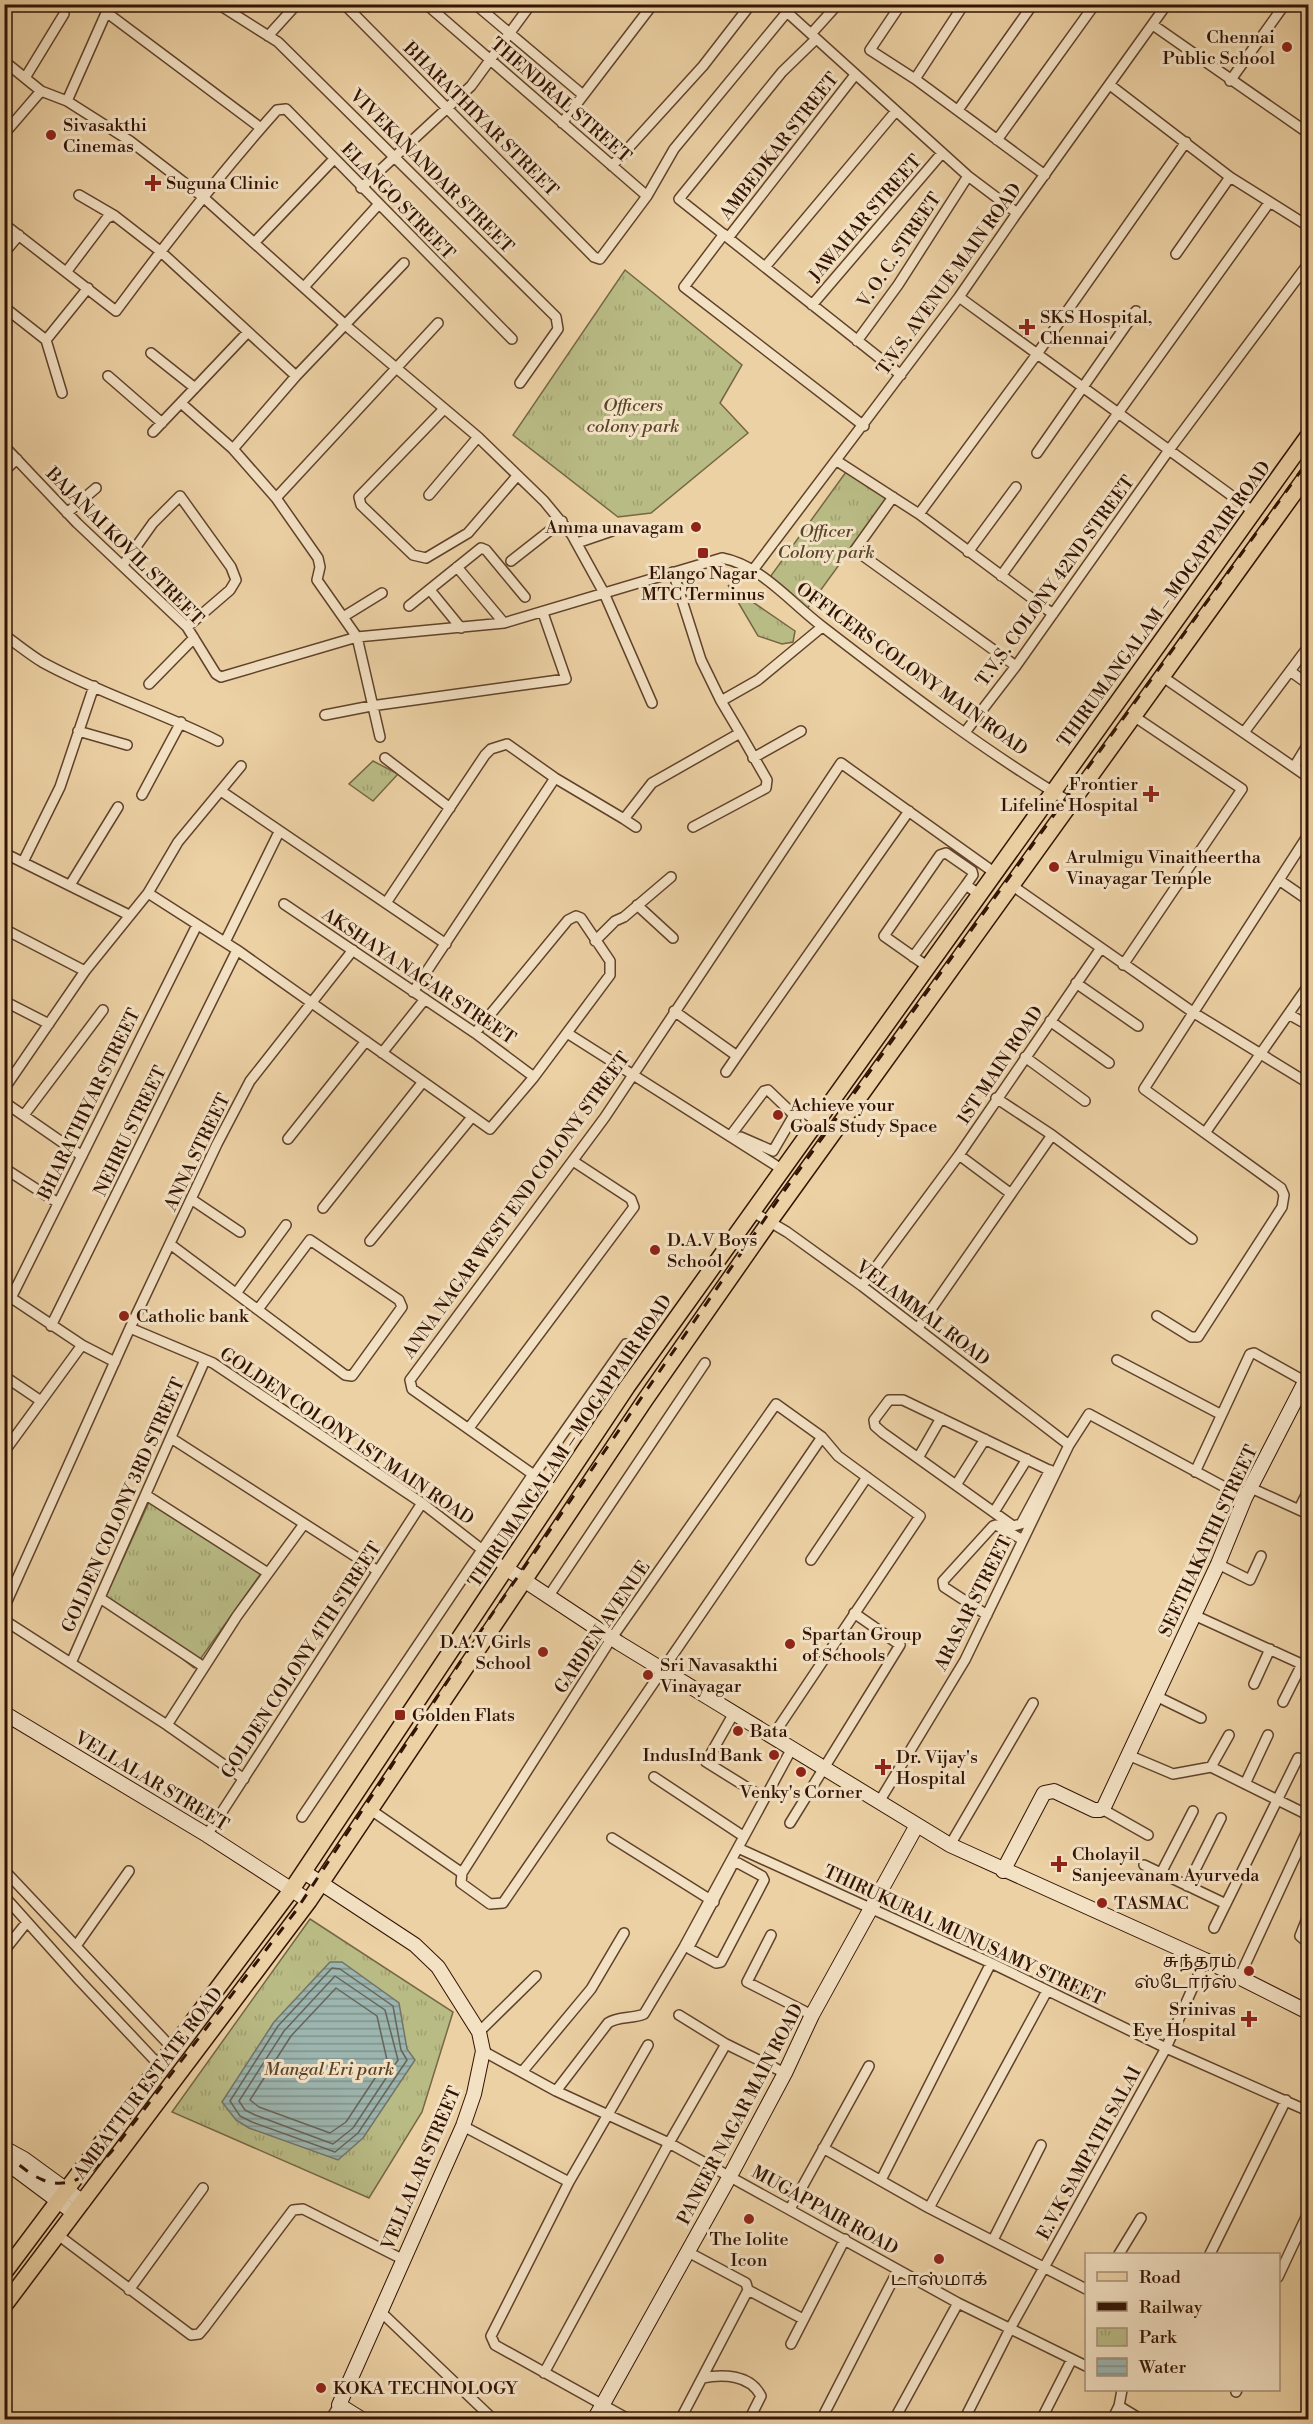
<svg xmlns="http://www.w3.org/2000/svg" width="1313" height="2424" viewBox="0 0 1313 2424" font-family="'Libre Bodoni','Noto Serif Tamil',serif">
<defs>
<pattern id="park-tufts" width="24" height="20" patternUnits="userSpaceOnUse" patternTransform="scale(1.5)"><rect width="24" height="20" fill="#b9bb85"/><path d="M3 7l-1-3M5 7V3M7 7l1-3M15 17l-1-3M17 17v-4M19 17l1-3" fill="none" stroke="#a0a071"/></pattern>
<pattern id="water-rules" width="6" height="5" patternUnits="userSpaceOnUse" patternTransform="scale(1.5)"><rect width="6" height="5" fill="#9cb5af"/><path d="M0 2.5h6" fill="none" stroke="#80928c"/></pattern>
</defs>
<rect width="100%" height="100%" fill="#ecd1a4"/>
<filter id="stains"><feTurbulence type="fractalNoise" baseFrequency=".00333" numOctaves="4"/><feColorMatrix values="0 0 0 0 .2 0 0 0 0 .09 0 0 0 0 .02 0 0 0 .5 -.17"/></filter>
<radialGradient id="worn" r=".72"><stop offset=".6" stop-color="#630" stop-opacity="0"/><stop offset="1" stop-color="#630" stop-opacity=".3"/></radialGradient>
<path fill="url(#park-tufts)" stroke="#766744" stroke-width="1.5" d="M625 270 742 365 720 403 748 433 651 513 618 517 513 435Z
M846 472 887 499 804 613 765 584Z
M728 585 795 631 793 642 782 644 758 636Z
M373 761 398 774 373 801 349 784Z
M150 1500 262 1572 194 1668 105 1598Z
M310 1919 453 2012 422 2112 369 2198 172 2112Z"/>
<path fill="url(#water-rules)" stroke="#72746a" stroke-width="1.5" d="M330 1962H342L399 2003 407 2049 415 2060 363 2138 338 2160 249 2128 236 2120 222 2102 274 2022Z"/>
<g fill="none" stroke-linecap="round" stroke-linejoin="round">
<path stroke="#676459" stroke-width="1.5" d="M332 1968 340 1969 393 2006 401 2050 407 2060 358 2133 335 2152 252 2122 240 2116 230 2101 278 2026Z
M335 1976 385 2010 398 2060 353 2128 333 2144 255 2115 245 2110 239 2101 284 2031Z
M336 1988 377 2016 387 2060 346 2122 330 2133 259 2107 250 2100 291 2036Z"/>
<g stroke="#60422b" stroke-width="12">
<path id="street" d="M218 4 278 42 556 317 558 329 520 383
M344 4 594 257 600 259 647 196 674 149 787 12
M426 4 647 196
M475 4 583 95
M778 4 968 176 1017 213
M901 4 870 50 915 79 1045 175
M106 12 261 128
M1153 25 1308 133
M811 34 838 4
M268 36 297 4
M816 39 782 72 679 199 901 375
M4 61 41 91 67 101 130 141 203 197 350 329 478 437 544 501 572 535 604 593 652 703
M25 78 64 14
M915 79 964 4
M1230 81 1285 4
M1110 85 1230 177 1308 226
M67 101 110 4
M958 110 1033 4
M562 123 653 4
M4 134 41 91
M997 140 1095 4
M612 166 703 66 751 4
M361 188 471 86 531 4
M79 195 115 216 160 251 296 376 233 449
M4 224 116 311C167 242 220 174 277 110L286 109 512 339
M724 234 684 287 864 426
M728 238 855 75
M254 243 334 159
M4 253 19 235
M1176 254 1230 177
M765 267 896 111
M67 271 107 218 112 216
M304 287 378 205
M959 297 1254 512
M812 305 942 153
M4 307 46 340 62 393
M46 340 88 288
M857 341 898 285 968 176
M151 353 195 388
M108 376 162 423
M296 376 404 263
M181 403 233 449 276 498 318 558 320 567 317 580 357 637 380 737
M444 409 359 497 361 505 413 555 426 558 468 533 517 476
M153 432 248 332
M4 446 77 523 187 627 216 674 221 677 357 637 504 623 722 558C761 565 792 604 823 627 902 688 984 751 1070 802
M1037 453 1136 311
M837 461 919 514 1053 614
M4 471 17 459
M429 495 478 437
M893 497 855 550 1016 666
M276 498 438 323
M67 513 96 488
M919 514 1037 354 1186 142
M577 543 612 531
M968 552 1016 487
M511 561 562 521
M123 565 153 523 180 496 231 567 236 580 230 590 187 627
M457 567 504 623
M753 570 959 297 1017 213 1167 4
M673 572 701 660 721 701
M1001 576 1269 203
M430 590 461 628
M409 606 481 548 486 550 525 597
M343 617 382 593
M4 635C17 644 29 654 42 662 98 693 161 712 218 741
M1290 671 1308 684
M1163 677 1308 777
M149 684 194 638
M325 715 371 706 566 679 543 613
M78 731 127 745
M966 731 1016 666 1169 450 1308 264
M1245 731 1308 647
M385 758 450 808
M753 758 801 731
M1294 767 1308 744
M221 791 446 944
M142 795 181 722
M624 819 636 827
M693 827 766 788 767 780 740 733
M4 853 129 915
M23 862 60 787 94 686
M1279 880 1308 900
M1010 884 1194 1013 1308 1083
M70 885 118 807
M148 893 237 950 490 1129 534 1077 610 975V961L581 918 576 916 568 920 475 1033
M386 903 485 755 491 749 507 744 555 778 624 819 652 783 740 733 721 701 758 680 822 627
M284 904 475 1033 534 1077
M637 905 673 938
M4 929 85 971
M595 941 615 921 624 917 671 877
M225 942 279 832
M913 957 966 885
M1123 965 1242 789 1135 717
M928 967 884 936 940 855 946 853 972 871 973 875 966 885 980 895
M1076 983 1138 1026
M413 992 555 778
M4 1001 49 1024
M674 1011 737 1056 909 811
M1290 1015 1308 1025
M1050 1021 1109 1063
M567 1033 783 1170
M382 1053 425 999
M1025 1057 1085 1101
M726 1072 737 1056
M4 1089 85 971 148 893 178 842 241 766
M996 1098 1052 1135 1192 1239
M4 1102 82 1156
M24 1115 103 1010
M794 1115 805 1113 818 1122
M1205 1133 1308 986
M731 1135 764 1091 768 1090 794 1115 773 1151 741 1137
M288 1139 366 1041
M959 1155 1010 1193
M4 1168 58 1203
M191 1199 240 1232
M323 1208 422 1083
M753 1212 787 1232 862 1286 1069 1445
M370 1241 472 1117
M170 1244 345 1375 352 1376 355 1372 402 1307 399 1300 310 1240 259 1308
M862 1286 959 1155 1101 948
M237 1292 286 1225
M4 1293 82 1345 115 1362
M11 1298 197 925
M1157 1316 1191 1337H1198L1282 1207 1284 1195 1281 1188 1144 1089 1308 835
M51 1326 237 950
M130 1328 213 1363 422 1503 507 1569
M918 1328 1052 1135
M1117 1360 1220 1414
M4 1376 41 1401
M469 1428 634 1207 631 1199 573 1161
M171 1438 378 1571
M4 1452 82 1345
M918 1458 941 1418
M1050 1470 1021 1524 1013 1526 883 1433 875 1426 874 1420 889 1400H903L1055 1473
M1195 1472 1250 1354 1254 1353 1306 1382
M534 1475 626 1344
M956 1485 985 1439
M1251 1488 1308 1514
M558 1492 412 1389 410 1380 605 1117 841 763 995 873
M146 1495 268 1573
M1299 1509 1308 1491
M994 1512 1027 1459
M811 1560 867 1477
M1218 1564 1250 1580 1261 1556
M548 1597 705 1363
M100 1598 204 1667
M4 1608 130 1328 217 1144 250 1081 353 950
M987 1615 944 1587 943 1581 993 1526 996 1525 1023 1540
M1194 1615 1308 1667
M4 1620 167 1725 244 1779
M71 1663 205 1360
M1254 1684 1270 1649
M1156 1696 1201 1718
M1283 1702 1302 1664
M734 1713 706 1762 764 1798
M167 1725 237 1616 304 1524
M772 1737 920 1516 838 1456 822 1437 776 1404 611 1639 462 1873 461 1883 490 1904 503 1903 822 1437
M1128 1755 1173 1774 1211 1767 1308 1815
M1211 1767 1229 1735
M654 1777 743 1836
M1245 1784 1268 1735
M879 1802 965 1660 1069 1445 1089 1414 1245 1498
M1102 1809 1148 1835
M371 1810 462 1873
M302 1817 533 1474
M790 1823 900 1645 854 1613
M207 1835 422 1503
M612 1838 714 1902
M950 1845 1033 1703
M738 1848 991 1963 1166 2048 1308 2111
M738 1863 762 1876 764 1880 721 1962 716 1963 690 1949V1945L733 1864Z
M1144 1865 1226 1904
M6 1872 173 2049
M1161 1873 1193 1811
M1187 1886 1221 1818
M4 1896 80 1981 160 2066
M1308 1916 1300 1936 1308 1943
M1214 1928 1298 1758
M771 1935 747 1982 812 2015
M76 1946 129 1871
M4 1951 27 1922
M1239 1978 1308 1829
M479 2032 536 1976
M726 2044 785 2073
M483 2051 556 2091 669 2143 958 2303 1086 2366
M522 2072 591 1989 624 1933
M556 2091 608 2023C618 2016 632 2019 644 2014L684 1947 791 1750
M463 2126 569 2182
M823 2148 929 2208 1086 2289
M881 2180 991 1963
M929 2208 1047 1991
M790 2209 869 2066
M58 2235 191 2335 199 2334 205 2327 293 2210 303 2209 402 2259
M993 2240 1041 2145
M688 2252 746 2283 748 2290 803 2319
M1119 2254 1141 2218
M1210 2254 1286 2100
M1278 2277 1308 2213
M129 2290 203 2188
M381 2312 494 2420
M791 2344 845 2239
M544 2373 669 2143 726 2044 679 2015
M702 2378C722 2374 750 2374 761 2396L749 2420
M1122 2390 1119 2406 1142 2420
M1236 2392 1237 2390
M330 2420 339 2405
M630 2420 495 2345 491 2336 569 2182 648 2045
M680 2420 748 2290
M821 2420 898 2270
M894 2420 958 2303
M964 2420 1011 2327 1166 2048 1205 1960
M1041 2420 1072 2359
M1112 2420 1119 2406"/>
</g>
<g stroke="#321303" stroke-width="16">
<path id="secondary" d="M507 1569 619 1643 950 1845 1205 1960 1308 2012
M4 1713 207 1835 309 1901
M1003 1871 1044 1793 1054 1791 1094 1810H1100L1104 1807 1218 1564 1245 1498 1308 1376
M304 1872 415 1945 438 1967 479 2032 483 2051 474 2094 463 2126 339 2405 363 2420
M4 2148 24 2159 83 2202
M4 2156 15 2169 74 2213
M594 2420 730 2176 785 2073 812 2015 917 1825"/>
</g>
<g stroke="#321303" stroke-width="18">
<path id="primary" d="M4 2273 292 1889 627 1387 1308 436
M4 2306 309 1901 645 1400 770 1221 1308 474"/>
</g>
<use href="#street" stroke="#f3e1c4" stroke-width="9"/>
<use href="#secondary" stroke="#f3e1c4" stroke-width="14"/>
<use href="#primary" stroke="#ecd1a4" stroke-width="15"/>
<path stroke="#321303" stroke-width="3" stroke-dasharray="10 10" stroke-linecap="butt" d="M4 2153C16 2162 30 2175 43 2180 76 2193 102 2164 120 2141L295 1912 490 1617 782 1194 1308 461"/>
</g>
<g fill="#8f2418" stroke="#f3e1c4" stroke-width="2">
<circle cx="1287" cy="47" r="6"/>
<circle cx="51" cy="135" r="6"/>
<path d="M150 174h6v6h6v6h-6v6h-6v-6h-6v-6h6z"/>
<path d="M1024 318h6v6h6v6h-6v6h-6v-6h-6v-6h6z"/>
<circle cx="696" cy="527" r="6"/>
<rect x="697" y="547" width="12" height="12" rx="3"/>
<path d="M1148 785h6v6h6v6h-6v6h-6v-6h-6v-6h6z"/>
<circle cx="1054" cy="867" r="6"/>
<circle cx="778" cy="1115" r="6"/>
<circle cx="655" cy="1250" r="6"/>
<circle cx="124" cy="1316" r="6"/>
<circle cx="790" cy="1644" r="6"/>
<circle cx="543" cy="1652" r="6"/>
<circle cx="648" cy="1675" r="6"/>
<rect x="394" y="1709" width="12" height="12" rx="3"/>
<circle cx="738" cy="1731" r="6"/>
<circle cx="774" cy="1755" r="6"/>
<path d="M880 1758h6v6h6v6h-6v6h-6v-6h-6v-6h6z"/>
<circle cx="801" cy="1772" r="6"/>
<path d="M1056 1855h6v6h6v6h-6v6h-6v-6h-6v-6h6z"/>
<circle cx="1102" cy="1903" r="6"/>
<circle cx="1249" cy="1971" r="6"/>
<path d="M1246 2010h6v6h6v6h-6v6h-6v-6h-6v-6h6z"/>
<circle cx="749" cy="2219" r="6"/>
<circle cx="939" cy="2259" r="6"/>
<circle cx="321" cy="2388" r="6"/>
</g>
<g text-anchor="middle" stroke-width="6" stroke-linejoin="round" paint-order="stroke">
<g font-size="18" fill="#321303" stroke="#f3e1c4" text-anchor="start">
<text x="1275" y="43" text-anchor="end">Chennai<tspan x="1275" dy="21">Public School</tspan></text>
<text x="63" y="131">Sivasakthi<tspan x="63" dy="21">Cinemas</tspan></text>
<text x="166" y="189">Suguna Clinic</text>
<text x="1040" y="323">SKS Hospital,<tspan x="1040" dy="21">Chennai</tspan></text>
<text x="684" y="533" text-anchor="end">Amma unavagam</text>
<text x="703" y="579" text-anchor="middle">Elango Nagar<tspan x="703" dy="21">MTC Terminus</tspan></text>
<text x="1138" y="790" text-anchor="end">Frontier<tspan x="1138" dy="21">Lifeline Hospital</tspan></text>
<text x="1066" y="863">Arulmigu Vinaitheertha<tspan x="1066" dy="21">Vinayagar Temple</tspan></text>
<text x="790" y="1111">Achieve your<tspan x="790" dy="21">Goals Study Space</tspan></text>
<text x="667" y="1246">D.A.V Boys<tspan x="667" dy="21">School</tspan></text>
<text x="136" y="1322">Catholic bank</text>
<text x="802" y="1640">Spartan Group<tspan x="802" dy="21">of Schools</tspan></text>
<text x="531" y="1648" text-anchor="end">D.A.V Girls<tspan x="531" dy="21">School</tspan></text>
<text x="660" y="1671">Sri Navasakthi<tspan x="660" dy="21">Vinayagar</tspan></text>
<text x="412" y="1721">Golden Flats</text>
<text x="750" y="1737">Bata</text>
<text x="762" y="1761" text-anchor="end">IndusInd Bank</text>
<text x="896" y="1763">Dr. Vijay's<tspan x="896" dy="21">Hospital</tspan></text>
<text x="801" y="1798" text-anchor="middle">Venky's Corner</text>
<text x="1072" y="1860">Cholayil<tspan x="1072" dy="21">Sanjeevanam Ayurveda</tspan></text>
<text x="1114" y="1909">TASMAC</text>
<text x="1237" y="1967" text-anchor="end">சுந்தரம்<tspan x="1237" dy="21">ஸ்டோர்ஸ்</tspan></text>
<text x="1236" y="2015" text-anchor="end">Srinivas<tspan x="1236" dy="21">Eye Hospital</tspan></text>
<text x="749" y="2245" text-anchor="middle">The Iolite<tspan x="749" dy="21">Icon</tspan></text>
<text x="939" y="2285" text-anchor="middle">டாஸ்மாக்</text>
<text x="333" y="2394">KOKA TECHNOLOGY</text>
</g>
<g font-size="18" fill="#321303" stroke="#f3e1c4">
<text transform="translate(561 100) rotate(41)" y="6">THENDRAL STREET</text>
<text transform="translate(481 119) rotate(45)" y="6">BHARATHIYAR STREET</text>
<text transform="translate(779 146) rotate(-52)" y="6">AMBEDKAR STREET</text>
<text transform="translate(432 171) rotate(45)" y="6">VIVEKANANDAR STREET</text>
<text transform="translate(398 201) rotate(46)" y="6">ELANGO STREET</text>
<text transform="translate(865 218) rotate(-49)" y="6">JAWAHAR STREET</text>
<text transform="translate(899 250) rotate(-56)" y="6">V. O. C. STREET</text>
<text transform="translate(949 279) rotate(-54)" y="6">T.V.S. AVENUE MAIN ROAD</text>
<text transform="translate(125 546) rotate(45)" y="6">BAJANAI KOVIL STREET</text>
<text transform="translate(1055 581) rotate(-54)" y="6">T.V.S. COLONY 42ND STREET</text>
<text transform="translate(1164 604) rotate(-54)" y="6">THIRUMANGALAM – MOGAPPAIR ROAD</text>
<text transform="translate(912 669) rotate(36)" y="6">OFFICERS COLONY MAIN ROAD</text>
<text transform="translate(419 976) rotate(34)" y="6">AKSHAYA NAGAR STREET</text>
<text transform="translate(1000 1065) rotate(-56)" y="6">1ST MAIN ROAD</text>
<text transform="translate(89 1104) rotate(-64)" y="6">BHARATHIYAR STREET</text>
<text transform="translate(130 1131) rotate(-64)" y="6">NEHRU STREET</text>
<text transform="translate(197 1152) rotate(-64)" y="6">ANNA STREET</text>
<text transform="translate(516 1205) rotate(-54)" y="6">ANNA NAGAR WEST END COLONY STREET</text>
<text transform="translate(923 1313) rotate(37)" y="6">VELAMMAL ROAD</text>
<text transform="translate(347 1436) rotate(34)" y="6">GOLDEN COLONY 1ST MAIN ROAD</text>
<text transform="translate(570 1441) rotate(-56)" y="6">THIRUMANGALAM – MOGAPPAIR ROAD</text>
<text transform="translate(123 1505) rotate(-66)" y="6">GOLDEN COLONY 3RD STREET</text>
<text transform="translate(1208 1541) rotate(-65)" y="6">SEETHAKATHI STREET</text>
<text transform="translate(973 1603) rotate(-63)" y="6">ARASAR STREET</text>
<text transform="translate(602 1627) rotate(-56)" y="6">GARDEN AVENUE</text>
<text transform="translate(301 1660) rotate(-57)" y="6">GOLDEN COLONY 4TH STREET</text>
<text transform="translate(152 1781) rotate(31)" y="6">VELLALAR STREET</text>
<text transform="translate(964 1935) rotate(25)" y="6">THIRUKURAL MUNUSAMY STREET</text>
<text transform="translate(148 2083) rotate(-53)" y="6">AMBATTUR ESTATE ROAD</text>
<text transform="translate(740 2114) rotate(-62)" y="6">PANEER NAGAR MAIN ROAD</text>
<text transform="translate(1089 2153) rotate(-61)" y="6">E.V.K SAMPATH SALAI</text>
<text transform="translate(421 2168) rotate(-67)" y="6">VELLALAR STREET</text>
<text transform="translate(825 2210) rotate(29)" y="6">MUGAPPAIR ROAD</text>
</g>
<g font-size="18" font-style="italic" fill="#5a452a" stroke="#f3e1c4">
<text x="633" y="411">Officers<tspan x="633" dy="21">colony park</tspan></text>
<text x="826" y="537">Officer<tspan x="826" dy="21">Colony park</tspan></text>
<text x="329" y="2075">Mangal Eri park</text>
</g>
</g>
<rect width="1313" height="2424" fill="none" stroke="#ecd1a4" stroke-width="24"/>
<rect x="6" y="6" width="1301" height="2412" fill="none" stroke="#321303" stroke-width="3"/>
<rect x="12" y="12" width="1289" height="2400" fill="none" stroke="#321303" stroke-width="1.5"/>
<rect x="1085" y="2253" width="195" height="138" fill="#f3e1c4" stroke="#a68f77" stroke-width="1.5"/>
<rect x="1097" y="2272" width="30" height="9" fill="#ecd1a4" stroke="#a68f77" stroke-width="1.5"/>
<text x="1139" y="2283" font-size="18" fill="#321303">Road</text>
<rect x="1097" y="2302" width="30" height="9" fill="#321303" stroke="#a68f77" stroke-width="1.5"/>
<text x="1139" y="2313" font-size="18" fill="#321303">Railway</text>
<rect x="1097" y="2328" width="30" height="18" fill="url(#park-tufts)" stroke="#a68f77" stroke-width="1.5"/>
<text x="1139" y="2343" font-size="18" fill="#321303">Park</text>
<rect x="1097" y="2358" width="30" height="18" fill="url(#water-rules)" stroke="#a68f77" stroke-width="1.5"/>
<text x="1139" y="2373" font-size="18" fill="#321303">Water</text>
<rect width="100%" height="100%" filter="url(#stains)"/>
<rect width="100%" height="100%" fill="url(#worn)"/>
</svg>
